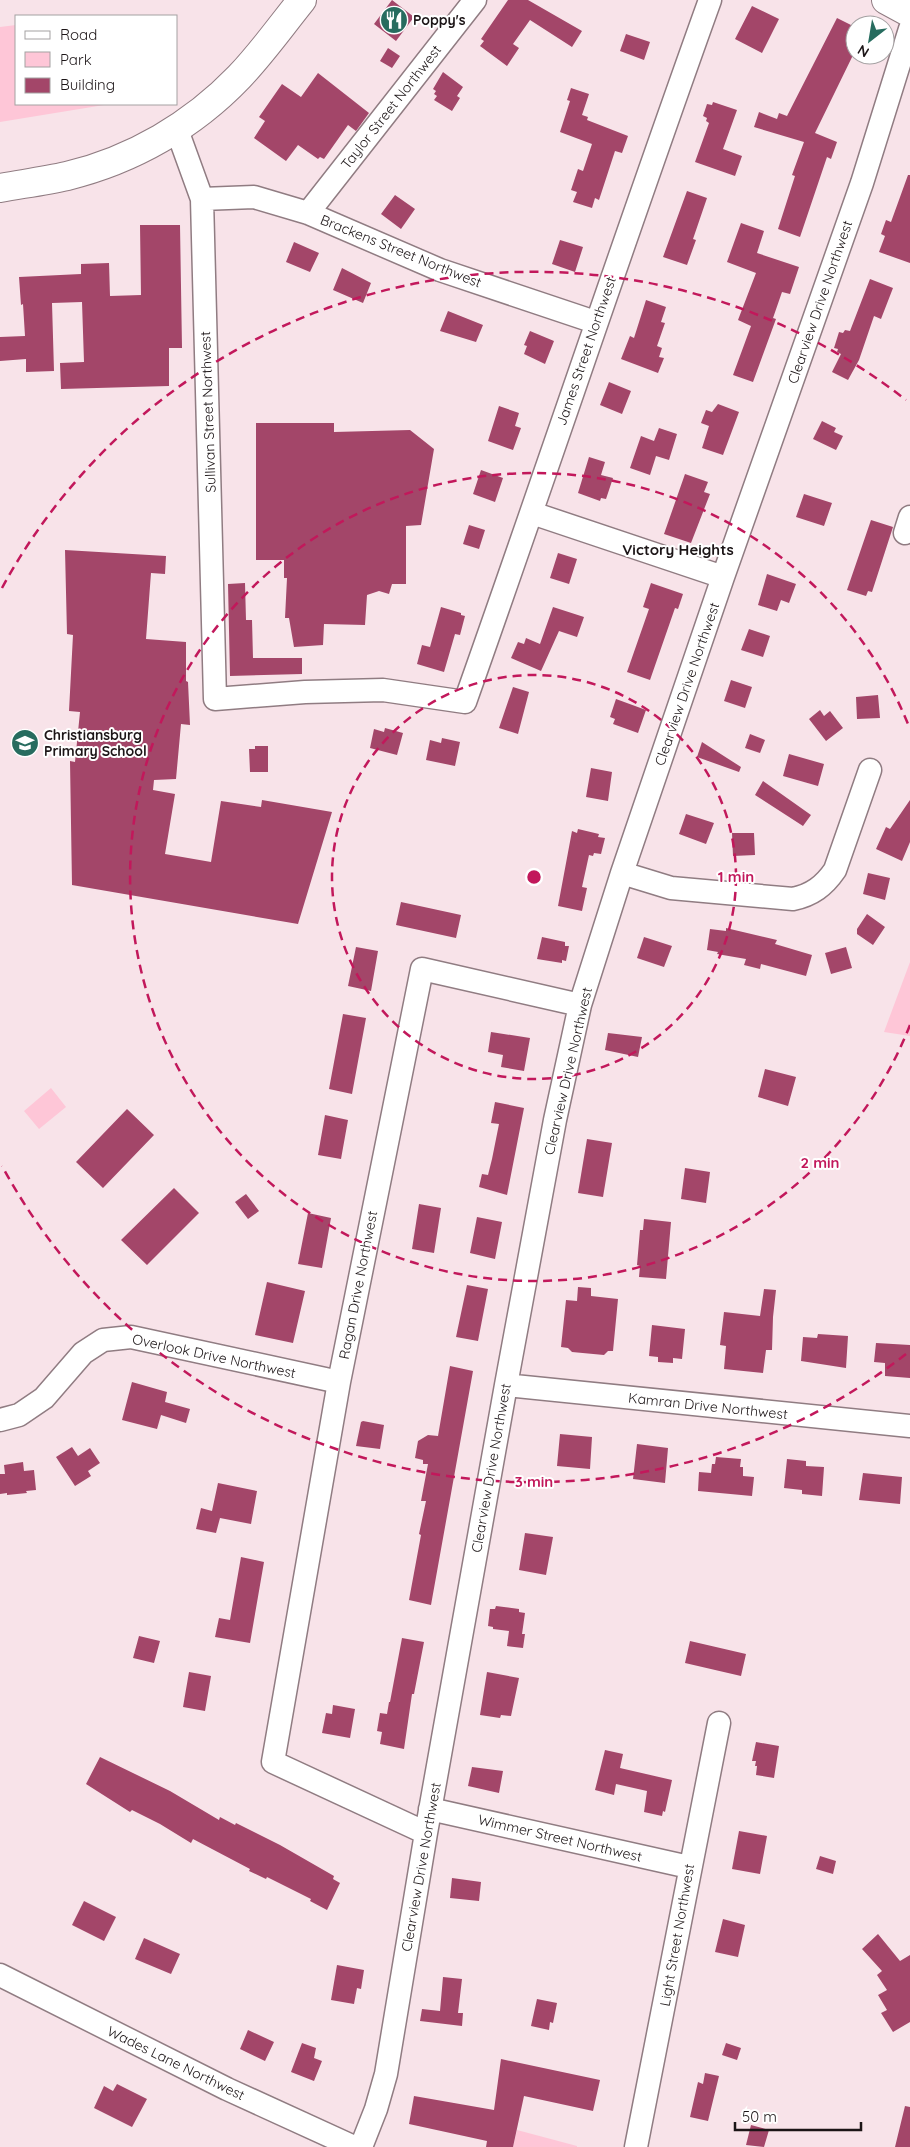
<svg xmlns="http://www.w3.org/2000/svg" width="910" height="2147" viewBox="0 0 910 2147" font-family="Quicksand,sans-serif">
<rect width="100%" height="100%" fill="#f8e3e9"/>
<path fill="#fec6d7" d="M16 25V104H104V105L0 122V27Z
M910 962V1036L884 1032Z
M51 1088 66 1107 39 1129 24 1111Z
M517 2130 577 2146V2147H513Z"/>
<path fill="#a34669" d="M392 0 414 17 396 41 374 24Z
M508 0H528L582 31 572 47 530 20 513 44 519 48 507 66 480 46 484 41 481 39Z
M752 6 779 19 762 53 735 39Z
M837 18 855 27V51L815 133 837 142 831 159 827 157 800 237 778 229 795 176 792 175 804 142 754 127 759 112 777 119 779 113 787 116Z
M626 34 650 42 644 60 620 51Z
M388 48 400 56 392 68 380 61Z
M443 72 463 87 457 96 460 98 452 111 434 100 437 96 434 94 436 91 433 89Z
M318 73 369 113 356 131 348 125 324 159 320 157 318 159 298 145 286 161 254 138 265 121 259 117 282 84 301 97Z
M571 88 589 94 582 115 588 117 587 120 628 136 622 153 615 151 599 200 595 198 592 208 573 202 577 192 571 190 578 169 583 171 592 144 560 132 570 101 567 100Z
M713 102 737 110 723 149 742 156 735 176 695 162 709 123 706 121 707 118 703 116 707 104 712 105Z
M908 175H910V263L879 252 885 236 881 234 886 220 891 222Z
M687 191 707 198 693 239 696 240 687 265 663 257Z
M395 195 415 209 401 229 381 214Z
M741 223 764 231 757 253 799 267 790 294 782 292 773 318 776 319 753 382 733 375 751 326 738 320 756 273 727 262Z
M140 225H180L182 348H169V386L61 389 60 363 84 362 82 302 52 303 54 371 26 372V359L0 361V337L25 336 23 304 21 305 19 277 81 274V264L109 263 110 296 141 295Z
M560 240 583 247 575 272 552 264Z
M294 242 319 253 310 272 286 262Z
M342 268 371 283 363 303 333 290Z
M870 279 893 288 881 319 874 316 859 360 848 380 832 372 841 354 837 352 838 349 834 348 839 332 843 333 845 330 850 331Z
M646 300 666 307 661 322 665 323 657 346 662 348 659 357 664 358 658 373 621 359 630 336 634 338Z
M448 311 483 325 476 342 440 331Z
M530 331 554 341 545 364 524 354 527 346 524 345Z
M609 382 631 391 622 414 600 405Z
M718 404 739 412 723 455 702 448 709 426 701 423 706 410 712 412Z
M499 406 519 413 515 426 521 428 513 450 488 441Z
M822 421 836 428 834 432 843 436 836 450 813 439Z
M256 423H334V432L410 430 434 449 421 525 406 526V584H392L389 594 379 591 367 595 365 625 324 624 323 645 294 647 289 618H285L287 578H284V560H256Z
M659 428 677 434 669 460 656 456 650 475 630 468 641 436 654 441Z
M589 457 605 462 601 475 613 478 606 499 601 498 600 501 578 493Z
M481 470 503 478 495 502 473 494Z
M685 474 708 482 704 492 710 494 691 543 664 534Z
M804 494 832 503 824 526 796 517Z
M871 520 893 527 872 592 868 591 866 596 847 590Z
M469 525 485 530 479 549 463 544Z
M65 550 166 556 165 574 151 573 146 639 186 642V681L188 682 190 725 181 724 176 779 154 780 153 790 175 794 165 854 211 862 221 801 261 807 262 800 332 812 298 924 72 885 70 761 75 762 80 712 69 711 73 635 67 634Z
M558 553 577 559 569 584 550 578Z
M767 574 796 584 789 603 781 600 777 611 758 605Z
M245 583 246 620H252L253 658H302V674L230 676 228 584Z
M651 583 683 594 678 609 675 608 650 680 627 672 649 609 643 607Z
M441 607 461 613V615L465 616 460 635 455 634 444 672 417 664 422 645 430 647Z
M553 607 584 617 577 637 559 631 541 671 511 658 518 642 524 644 526 638 540 644Z
M749 629 770 636 763 657 741 650Z
M731 680 752 687 745 708 724 701Z
M513 687 529 692 518 734 499 728Z
M878 695 880 718 857 719 856 697Z
M616 699 646 710 638 733 613 724 615 719 610 717Z
M820 710 824 716 830 711 843 728 826 741 809 719Z
M385 728 403 733 397 755 370 748 374 729 384 732Z
M750 734 765 740 760 753 745 748Z
M442 738 460 742 455 766 426 760 430 740 441 743Z
M702 742 741 767 739 772 697 757Z
M255 746H268V772H250L249 749H255Z
M789 754 824 764 818 786 783 776Z
M591 768 612 772 608 801 586 797Z
M763 781 811 815 803 826 755 795Z
M910 800V842L902 861 876 849 886 827 890 829Z
M686 814 714 823 706 844 679 834Z
M578 829 599 834 598 837 605 838 601 854 594 853 593 856 589 855 582 887 587 888 582 911 558 906 572 831 577 833Z
M732 833H754L755 855 733 856Z
M868 873 890 878 885 900 863 894Z
M401 902 461 915 456 938 396 925Z
M867 914 885 927 873 945 857 934V929Z
M726 928 777 940 775 944 812 955 806 976 761 964 760 969 744 965 746 959 717 954 718 952 707 950 710 929 726 931Z
M542 937 565 942V946H569L566 961 562 960V963L537 959Z
M644 937 672 946 664 967 637 958Z
M356 947 378 951 371 991 348 986Z
M846 947 852 968 831 974 825 953Z
M343 1014 366 1018 352 1094 329 1089Z
M491 1032 530 1038 524 1071 501 1067 503 1055 488 1052Z
M608 1033 642 1037 638 1057 605 1050Z
M765 1069 796 1077 788 1106 758 1097Z
M495 1102 524 1108 507 1195 479 1187 482 1174 488 1175 492 1159 499 1124 491 1123Z
M127 1109 154 1135 103 1188 76 1162Z
M325 1115 348 1120 341 1159 318 1155Z
M587 1139 612 1143 603 1197 578 1193Z
M685 1168 710 1172 706 1203 681 1199Z
M174 1188 199 1213 147 1265 121 1240Z
M246 1194 259 1211 248 1219 235 1202Z
M419 1204 441 1208 434 1253 412 1249Z
M308 1213 331 1218 322 1268 298 1264Z
M477 1217 502 1222 495 1259 470 1253Z
M644 1219 671 1222 666 1279 639 1277 640 1266 637 1265 640 1230H643Z
M267 1282 305 1291 293 1343 255 1335Z
M467 1285 488 1289 478 1341 456 1337Z
M578 1287 591 1288V1296L618 1299 613 1351H608L604 1355 572 1352 568 1348 561 1347 566 1300 577 1301Z
M764 1289 776 1290 773 1317 772 1350H766L763 1373 724 1369 726 1346 720 1345 724 1312 760 1316Z
M652 1325 685 1329 682 1359 673 1358V1363L658 1362V1357L649 1356Z
M818 1334 848 1336 846 1368 801 1361 803 1337 817 1338Z
M876 1343 910 1345V1378L885 1376V1363L874 1362Z
M450 1366 473 1371 431 1605 409 1600 421 1535 419 1534 426 1501H421L428 1464H423V1460L415 1458 418 1441 428 1435 438 1436Z
M132 1382 167 1392 165 1402 190 1409 186 1423 161 1415 157 1429 122 1420Z
M363 1421 384 1425 380 1449 356 1446 361 1422Z
M560 1434 592 1437 590 1469 557 1466Z
M637 1444 668 1448 665 1483 633 1479Z
M72 1447 78 1456 90 1448 100 1463 88 1471 91 1476 75 1486 56 1457Z
M716 1457 741 1459 740 1467H743V1476L754 1477 752 1496 698 1491 699 1472 711 1473 712 1464H715Z
M787 1459 806 1461V1466L824 1467 822 1496 802 1494V1490L784 1488Z
M23 1462 24 1471 34 1470 36 1490 26 1491 27 1493 7 1495V1493L0 1494V1474H5L4 1465Z
M863 1473 902 1477 900 1504 859 1500Z
M218 1483 257 1491 251 1524 220 1518 216 1533 196 1529 201 1508 212 1511Z
M525 1533 553 1537 546 1575 519 1570Z
M241 1557 264 1562 250 1643 215 1637 219 1618 230 1620Z
M496 1606 519 1609V1612L525 1613 522 1634H525L523 1648 507 1646 509 1631 493 1629V1627L488 1626 490 1609H495Z
M139 1636 160 1641 154 1663 133 1658Z
M402 1638 424 1642 414 1694H412L404 1749 380 1744 382 1732 377 1731 380 1713 387 1714 389 1702H390Z
M690 1641 746 1654 741 1676 685 1663Z
M189 1672 211 1676 205 1711 183 1707Z
M487 1672 519 1678 511 1716 501 1715 500 1718 480 1715Z
M333 1705 355 1709 350 1738 322 1733 326 1713 332 1714Z
M756 1742 779 1746 774 1778 756 1775 757 1766H755L756 1761H752Z
M605 1750 623 1754 620 1768 672 1780 665 1812 663 1811 662 1816 644 1812 647 1791 616 1784 614 1795 595 1790Z
M100 1757 170 1791 219 1820 220 1817 235 1825 236 1823 280 1845 334 1876 333 1879 340 1883 327 1910 310 1901 311 1899 267 1877 266 1879 249 1871 250 1869 193 1839 191 1843 160 1824 132 1810 130 1812 86 1784Z
M472 1767 503 1771 499 1793 468 1786Z
M739 1831 767 1836 760 1874 732 1869Z
M820 1856 836 1861 833 1874 816 1869Z
M452 1878 481 1882 479 1901 450 1898Z
M84 1901 116 1917 104 1941 72 1925Z
M723 1919 745 1925 738 1957 715 1952Z
M878 1934 900 1961 910 1955V2022L893 2032 881 2013 887 2010 878 1995 887 1990 877 1975 882 1971 862 1949Z
M144 1938 180 1954 171 1974 135 1959Z
M337 1965 364 1970 361 1989 357 1988 354 2004 331 2000Z
M443 1977 462 1979 458 2013H463L462 2026 420 2021 422 2009 440 2011Z
M537 1999 557 2003 553 2023 550 2022 549 2030 531 2026Z
M248 2030 274 2042 265 2061 240 2049Z
M302 2043 316 2048 314 2058 322 2061 314 2081 291 2072Z
M726 2043 741 2048 737 2060 722 2055Z
M501 2059 600 2080 593 2111 524 2096 513 2147H486L487 2141 409 2124 414 2096 494 2110Z
M705 2073 719 2076 708 2121 690 2117 698 2082 703 2084Z
M117 2084 147 2099 132 2127 94 2108 104 2086 113 2091Z
M905 2106 910 2107V2147H895Z
M751 2125 769 2130 764 2147 746 2145Z"/>
<g fill="none" stroke-linecap="round" stroke-linejoin="round">
<g stroke="#907c82" stroke-width="25">
<path id="minor" d="M177 130 202 199 215 699 305 692 383 690 465 702C548 468 626 233 710 0
M202 199 254 197 308 213 440 270 595 322
M308 213 475 0
M532 513 723 577
M905 533 910 517
M622 873 671 888 793 899C812 895 824 886 835 870L870 770
M506 1385 910 1426
M0 1420 19 1415 44 1398 83 1353 103 1340 131 1337 339 1382
M430 1809 689 1867
M426 1833 273 1762 339 1382 422 969 580 1005
M0 1975 227 2089 354 2147
M361 2147 376 2109 386 2074 426 1833 506 1385 555 1120 580 1005 622 873 723 577 862 183 910 29
M636 2147 719 1723"/>
</g>
<g stroke="#907c82" stroke-width="30">
<path id="major" d="M886 0 910 13
M0 188C22 184 45 181 67 176 133 160 193 125 239 77 262 53 281 26 302 0"/>
</g>
<use href="#minor" stroke="#fff" stroke-width="22"/>
<use href="#major" stroke="#fff" stroke-width="28"/>
</g>
<g fill="none" stroke="#c2185b" stroke-width="2.5" stroke-dasharray="9 6">
<circle cx="534" cy="877" r="202"/>
<path d="M910 1025A404 404 0 1 1 910 729"/>
<path d="M906 1354A605 605 0 0 1 2 1166M2 588A605 605 0 0 1 906 400"/>
</g>
<defs>
<g id="restaurant-disc" transform="scale(1.4375)"><circle r="9.5" fill="#276c5f" stroke="#fff"/><path d="M-5-6h1v4h1v-4h1v4h1v-4h1v5L-1.5 .5V6h-2V.5L-5-1ZM5-6V6H3V1.5H1.5Q1.5-4 5-6Z" fill="#fff"/></g>
<g id="school-disc" transform="scale(1.4375)"><circle r="9.5" fill="#276c5f" stroke="#fff"/><path d="M0-5L7-2L0 1L-7-2ZM-4 1L0 2.5L4 1V4Q0 6-4 4Z" fill="#fff"/></g>
</defs>
<g fill-rule="evenodd">
<use href="#restaurant-disc" x="394" y="20"/>
<use href="#school-disc" x="25" y="743"/>
</g>
<g text-anchor="middle" stroke-width="4" stroke-linejoin="round" paint-order="stroke">
<g font-size="14" font-weight="bold" fill="#1c1517" stroke="#fff" text-anchor="start">
<text x="413" y="25">Poppy's</text>
<text x="44" y="740">Christiansburg<tspan x="44" dy="16">Primary School</tspan></text>
</g>
<g font-size="14" fill="#1c1517" stroke="#fff">
<text transform="translate(391 107) rotate(-52)" y="5">Taylor Street Northwest</text>
<text transform="translate(401 251) rotate(22)" y="5">Brackens Street Northwest</text>
<text transform="translate(820 302) rotate(-71)" y="5">Clearview Drive Northwest</text>
<text transform="translate(586 351) rotate(-71)" y="5">James Street Northwest</text>
<text transform="translate(208 412) rotate(-92)" y="5">Sullivan Street Northwest</text>
<text transform="translate(687 684) rotate(-71)" y="5">Clearview Drive Northwest</text>
<text transform="translate(568 1071) rotate(-77)" y="5">Clearview Drive Northwest</text>
<text transform="translate(358 1285) rotate(-79)" y="5">Ragan Drive Northwest</text>
<text transform="translate(214 1356) rotate(12)" y="5">Overlook Drive Northwest</text>
<text transform="translate(708 1406) rotate(6)" y="5">Kamran Drive Northwest</text>
<text transform="translate(491 1468) rotate(-80)" y="5">Clearview Drive Northwest</text>
<text transform="translate(560 1838) rotate(13)" y="5">Wimmer Street Northwest</text>
<text transform="translate(421 1867) rotate(-80)" y="5">Clearview Drive Northwest</text>
<text transform="translate(677 1935) rotate(-80)" y="5">Light Street Northwest</text>
<text transform="translate(176 2063) rotate(26)" y="5">Wades Lane Northwest</text>
</g>
<g font-size="15" font-weight="bold" fill="#1c1517" stroke="#fff">
<text x="678" y="555">Victory Heights</text>
</g>
</g>
<circle cx="534" cy="877" r="8" fill="#c2185b" stroke="#fff" stroke-width="2.5"/>
<g font-size="15" text-anchor="middle" font-weight="bold" fill="#c2185b" stroke="#fff" stroke-width="4" stroke-linejoin="round" paint-order="stroke">
<text x="736" y="882">1 min</text>
<text x="820" y="1168">2 min</text>
<text x="534" y="1487">3 min</text>
</g>
<rect x="15" y="15" width="162" height="90" fill="#ffffff" stroke="#a4a1a2"/>
<rect x="25" y="31" width="25" height="8" fill="#ffffff" stroke="#a4a1a2"/>
<text x="60" y="40" font-size="15" fill="#1c1517">Road</text>
<rect x="25" y="52" width="25" height="15" fill="#fec6d7" stroke="#a4a1a2"/>
<text x="60" y="65" font-size="15" fill="#1c1517">Park</text>
<rect x="25" y="78" width="25" height="15" fill="#a34669" stroke="#a4a1a2"/>
<text x="60" y="90" font-size="15" fill="#1c1517">Building</text>
<g transform="translate(870 40) rotate(211)"><circle r="24" fill="#ffffff" stroke="#a4a1a2"/>
<path d="M0-4L9 19L0 12L-9 19Z" fill="#276c5f"/>
<text y="-8" font-size="14" font-weight="bold" text-anchor="middle" fill="#1c1517">N</text>
</g>
<path d="M735 2122v8h126v-8" fill="none" stroke="#1c1517" stroke-width="2.5"/>
<text x="742" y="2122" font-size="15" fill="#1c1517" stroke="#ffffff" stroke-width="4" paint-order="stroke">50 m</text>
</svg>
